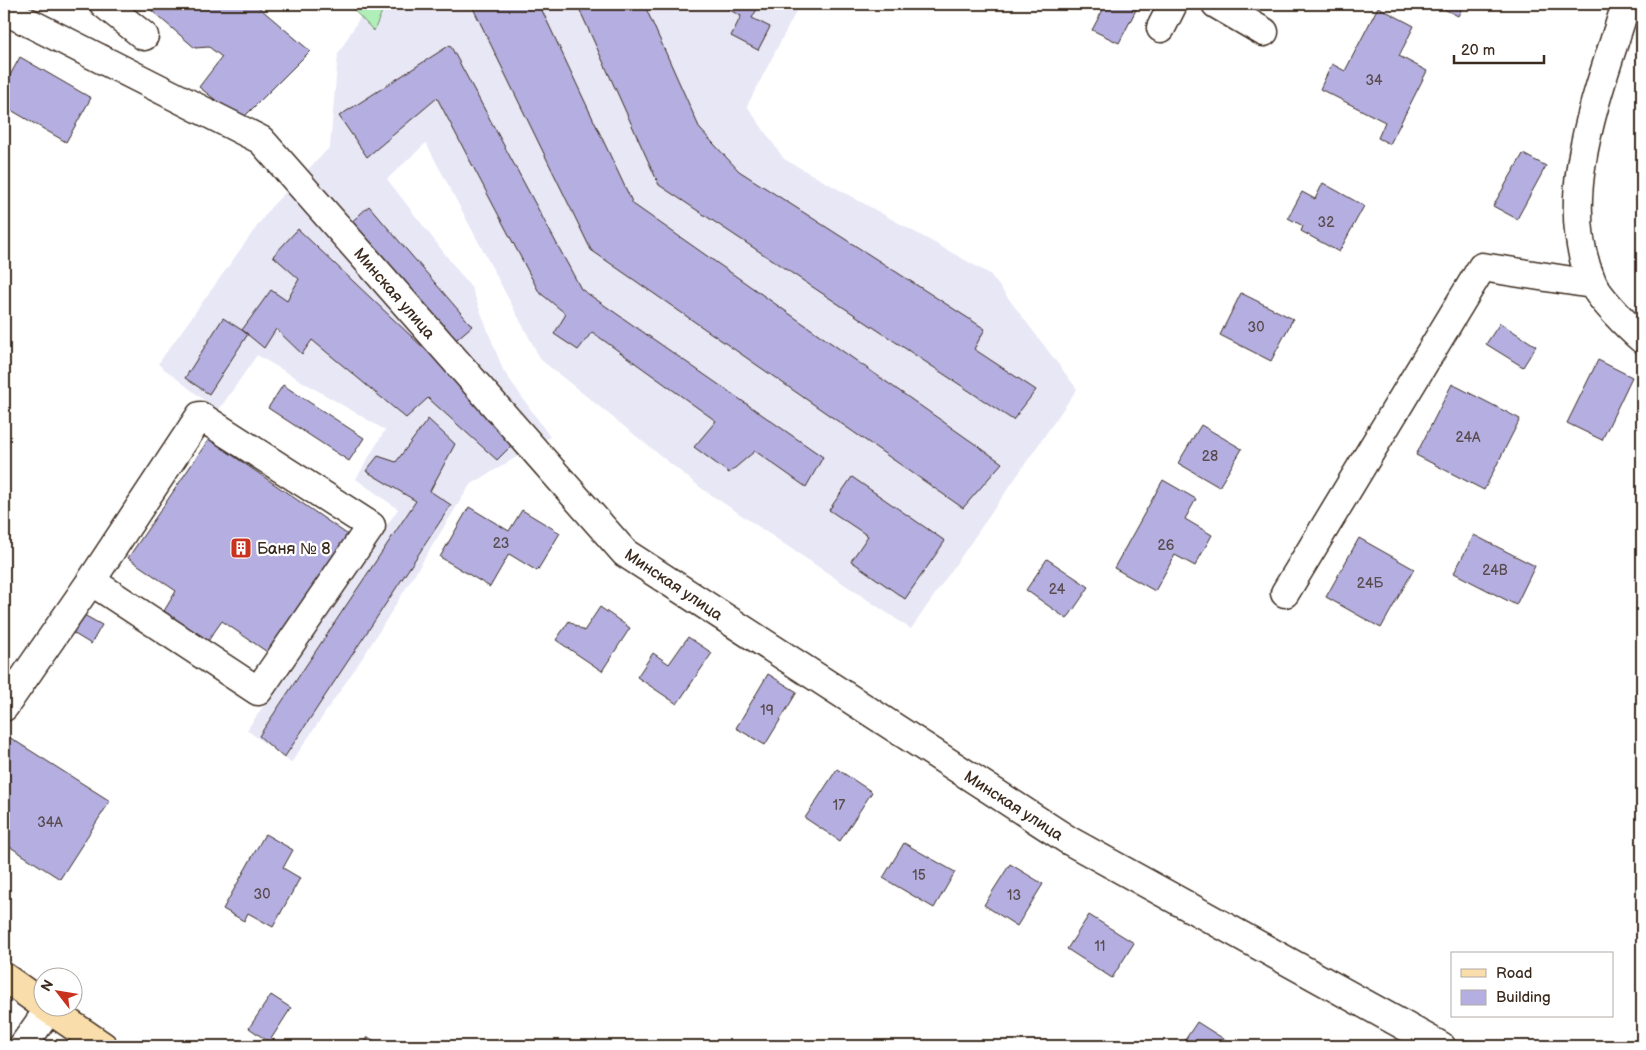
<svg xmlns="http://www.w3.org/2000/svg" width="1646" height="1050" viewBox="0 0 1646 1050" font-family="'Balsamiq Sans',sans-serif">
<rect width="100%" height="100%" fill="#fff"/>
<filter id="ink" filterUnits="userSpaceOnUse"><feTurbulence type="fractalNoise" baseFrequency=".02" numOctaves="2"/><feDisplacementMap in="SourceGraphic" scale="10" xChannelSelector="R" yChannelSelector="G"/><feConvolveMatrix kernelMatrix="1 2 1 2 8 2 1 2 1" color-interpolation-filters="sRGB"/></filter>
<g filter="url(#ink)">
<path fill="#e8e7f6" d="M368 4H800L747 106 784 159 990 274 1077 389 911 629 701 488 541 360 426 143 387 179 472 289 503 370 550 437 470 485 365 654 291 763 247 730 398 509 356 479 385 430 257 355 218 411 158 364 271 207 330 147 338 54Z"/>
<path fill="#b0f0b8" stroke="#768d6b" d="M348 4H385L374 31Z"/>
<path fill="#b4afe0" stroke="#3b2a1e" d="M144 4H255L310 51 241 120 199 87 222 57 209 47 195 48Z
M471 4H539L633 204 1002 463 963 508 591 250Z
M577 4H644L700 129 739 171 985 329 974 349 1036 390 1013 420 659 185Z
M724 4H760L752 18 770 27 758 50 731 36 741 16 722 6Z
M1106 4H1139L1119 43 1092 30Z
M1434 4H1464L1458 16Z
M1378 7 1414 26 1399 56 1427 71 1390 144 1378 138 1385 122 1320 89 1332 64 1345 71Z
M450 45 581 289 823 457 806 487 755 451 729 473 694 447 716 421 592 332 578 350 554 334 566 314 539 292 437 98 367 157 339 116Z
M20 57 91 98 66 142 4 106V86Z
M1523 154 1546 166 1517 219 1493 206Z
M1323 183 1364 206 1339 252 1301 231 1303 226 1288 218 1302 192 1315 199Z
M369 206 472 326 450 345 347 226Z
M298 229 467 389 516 441 497 460 428 398 406 418 312 340 302 354 276 329 264 348 242 330 271 290 287 301 299 279 273 256Z
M1241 293 1293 319 1271 361 1220 335Z
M223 318 248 334 209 394 185 378Z
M1500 323 1536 346 1523 367 1486 344Z
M1598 360 1632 377 1602 440 1567 423Z
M1452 384 1520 419 1484 490 1416 455Z
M283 385 364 438 349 461 268 408Z
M428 419 455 444 430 491 451 505 284 758 259 736 416 501 366 471 378 456 396 462Z
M1201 425 1242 449 1219 487 1178 463Z
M209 439 354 539 273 656 222 621 208 641 164 611 176 591 128 558Z
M852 477 945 541 905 599 851 561 868 536 829 510Z
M1163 480 1196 499 1185 519 1212 535 1195 566 1175 555 1155 591 1114 568Z
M469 507 509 531 522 510 560 533 537 571 509 554 490 587 440 557Z
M1474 535 1535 566 1516 605 1454 573Z
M1359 538 1414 569 1381 628 1326 597Z
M1047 559 1089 587 1067 619 1026 590Z
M600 607 630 628 602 671 556 640 569 621 584 631Z
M84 615 102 625 91 644 73 633Z
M688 637 712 653 677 704 637 677 653 653 669 664Z
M768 674 797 692 765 745 736 728Z
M9 737 110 801 60 879 4 843V746Z
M837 769 872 792 840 841 805 818Z
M265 834 293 850 283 868 300 878 273 927 248 913 244 921 223 909Z
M904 843 955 872 934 908 883 878Z
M1010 864 1043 884 1017 926 984 905Z
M1089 915 1134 943 1112 978 1067 949Z
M271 995 291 1008 269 1042 249 1028Z
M1197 1022 1235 1046H1181Z
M368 1037 383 1046H362Z"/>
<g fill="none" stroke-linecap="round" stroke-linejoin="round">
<g stroke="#3b2a1e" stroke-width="31">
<path id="minor" d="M104 4 144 36
M1216 4 1264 32
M1626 4C1601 88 1554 196 1592 282 1598 297 1629 328 1642 339
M4 10 261 140 625 553 1068 840 1441 1046
M1161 28 1173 4
M1285 593 1482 267 1592 284
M4 707 91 581 200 416 371 526 258 691 91 581
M23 1046 49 1009"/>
</g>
<g stroke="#3b2a1e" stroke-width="31">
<path id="major" d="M4 977 42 1004
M47 1008 103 1046"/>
</g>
<use href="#minor" stroke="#fff" stroke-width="28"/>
<use href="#major" stroke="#f9deab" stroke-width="28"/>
</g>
</g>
<defs>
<g id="building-square" transform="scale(1.125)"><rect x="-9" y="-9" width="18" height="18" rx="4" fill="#c8321e" stroke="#fff"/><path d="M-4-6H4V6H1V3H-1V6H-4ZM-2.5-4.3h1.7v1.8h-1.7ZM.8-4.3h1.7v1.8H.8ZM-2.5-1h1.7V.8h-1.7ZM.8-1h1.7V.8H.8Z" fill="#fff"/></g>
</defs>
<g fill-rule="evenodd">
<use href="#building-square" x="241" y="548"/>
</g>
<g text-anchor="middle" stroke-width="4.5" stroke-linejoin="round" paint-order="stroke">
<g font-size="14" fill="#594b4e">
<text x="1374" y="85">34</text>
<text x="1326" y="227">32</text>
<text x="1256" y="332">30</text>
<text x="1468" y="442">24А</text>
<text x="1210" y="461">28</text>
<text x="501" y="548">23</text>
<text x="1166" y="550">26</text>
<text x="1495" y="575">24В</text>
<text x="1370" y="588">24Б</text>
<text x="1057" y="594">24</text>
<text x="767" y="715">19</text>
<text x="839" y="810">17</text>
<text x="50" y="827">34А</text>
<text x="919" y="880">15</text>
<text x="262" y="899">30</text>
<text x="1014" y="900">13</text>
<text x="1100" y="951">11</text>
</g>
<g font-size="16" fill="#3b2a1e" stroke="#fff">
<text transform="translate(395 293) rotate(49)" y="6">Минская улица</text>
<text transform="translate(674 584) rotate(34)" y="6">Минская улица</text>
<text transform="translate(1014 805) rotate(33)" y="6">Минская улица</text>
</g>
<g font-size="16" fill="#3b2a1e" stroke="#fff" text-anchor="start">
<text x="257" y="554">Баня № 8</text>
</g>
</g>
<rect width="1646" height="1050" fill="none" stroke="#fff" stroke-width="20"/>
<rect x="10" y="10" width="1626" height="1030" fill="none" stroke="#3b2a1e" stroke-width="2" filter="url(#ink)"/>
<rect x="1451" y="952" width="162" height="65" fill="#ffffff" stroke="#b1aaa5"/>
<rect x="1461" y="969" width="25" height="8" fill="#f9deab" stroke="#b1aaa5"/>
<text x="1496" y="978" font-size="15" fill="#3b2a1e">Road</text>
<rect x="1461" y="990" width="25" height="15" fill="#b4afe0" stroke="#b1aaa5"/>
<text x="1496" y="1002" font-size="15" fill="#3b2a1e">Building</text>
<g transform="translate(58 992) rotate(301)"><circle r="24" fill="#ffffff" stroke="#b1aaa5"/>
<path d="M0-4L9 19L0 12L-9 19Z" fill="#c8321e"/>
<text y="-8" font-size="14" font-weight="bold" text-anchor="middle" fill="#3b2a1e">N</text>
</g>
<path d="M1454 55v8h90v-8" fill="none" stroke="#3b2a1e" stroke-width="2.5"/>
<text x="1461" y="55" font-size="15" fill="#3b2a1e" stroke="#ffffff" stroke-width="4" paint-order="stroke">20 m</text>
</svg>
